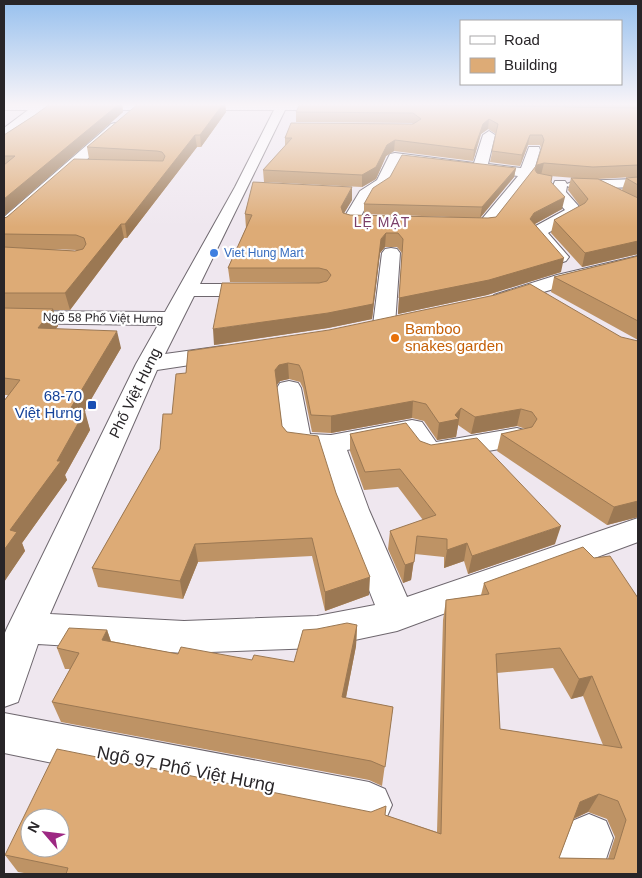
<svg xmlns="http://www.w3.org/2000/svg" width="642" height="878" viewBox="0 0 642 878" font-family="Arial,sans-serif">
<rect width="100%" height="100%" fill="#efe7ef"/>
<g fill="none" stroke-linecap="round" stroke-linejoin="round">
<g stroke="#6e676e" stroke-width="2">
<path id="minor" d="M4 104H297L302 107 297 110H285L200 284H258L265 286 268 290 265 294 258 296H194L165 354 223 346 231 348 235 353 231 358 223 360 157 370 50 614 184 621 317 616 375 605 337 510 320 452 288 448 284 442 277 388 280 383 289 381 298 383 301 388 310 434 331 435 412 420 422 422 436 442 517 428 527 431 531 437 527 443 517 446 429 461 419 458 405 438 347 450 369 510 407 597 638 518V542L397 631 317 648 184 653 38 644 18 702 4 707V635L7 628 136 364 158 325 4 323V311L165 312 235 187 274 110H43L8 136 4 137V128L28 110H4Z
M115 123 119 124 121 127 119 130 10 230 4 231V217L111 124Z
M489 131 495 135 488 164 521 168 529 147H539L540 150 532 177 492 229 486 230 350 226 344 225 342 221 360 191 377 180 390 154 395 153 474 163 483 135ZM400 162 518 176 481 220 361 216 371 197 388 186Z
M638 179V187L574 189 567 186 566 192 583 211 581 214 548 233 569 257 566 261 560 263 554 261 529 232 532 228 565 210 550 193 555 181H565L567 184 574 181Z
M391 248 397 249 400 253 395 325 392 330 384 332 376 330 373 325 382 253 385 249Z
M638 256V268L570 284 501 305 494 303 491 299 494 295 557 275Z
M4 713 369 782 385 789 392 805 385 821 369 828 4 753Z
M589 814 606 821 613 838 601 874H551L572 821Z"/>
</g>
<use href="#minor" fill="#fff" fill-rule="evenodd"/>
</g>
<path fill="#be9365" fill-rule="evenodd" d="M50 104H122L123 112 4 216V135L35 115Z
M223 104H225L226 112 201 147H197L127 238H124L70 310H53L58 326 55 329 121 348 84 411 90 430 65 475 67 480 22 543 25 551 4 582V401L8 395H4V218L7 217 89 159 87 147ZM49 249 77 250 75 251Z
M374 104H638V255V254L582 267 551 233 554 220 580 206 568 190 571 178H575L550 176 551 182 562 209 535 224 561 272 487 295 398 314 402 253 397 247H385L380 253 372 319 328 328 214 345 320 283 230 282 228 268 246 228 245 214 352 200 344 213 350 215 488 218 496 217 536 166 541 149 540 145H528L520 166 490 162 496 134 488 129 481 134 473 161 394 151 386 156 376 179 362 187 264 182 263 170 285 146V138L413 124 412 123 296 122V112ZM632 177 626 178 622 190 598 179Z
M516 168 514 177 480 218 364 214V204Z
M638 256V340L551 292 554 277Z
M621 337 638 517 607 525 497 451 501 434 526 429 517 426 471 434 458 425 456 437 437 440 424 421 412 418 331 433 312 432 303 388 300 382 289 379 280 381 276 386 282 426 336 493 369 595 325 611 312 556 198 562 183 599 98 587 92 568 160 449 186 373 188 351Z
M350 434 420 441 555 544 468 574 464 561 444 568V557L415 554 411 580 403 583 388 549 390 531 423 520 398 487 364 490 350 451Z
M594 558 638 598V874H30L18 872 5 855 371 812 385 815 437 832 443 620 446 600 481 595 484 583ZM553 668 571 699 583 696 603 745 500 729 497 673ZM588 812 607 819 615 837 608 859 559 858 574 819Z
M357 625 356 646 346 698 393 707 382 786 369 780 61 722 52 702 70 669H65L57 648 107 630 111 641 178 654 252 660 294 662 317 629Z"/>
<path fill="#9b7853" d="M119 104H122L123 112 4 216V199Z
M223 104H225L226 112 201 147 200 135Z
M489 119 488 129 481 134 473 161 474 150 483 124Z
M195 135 197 147 127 238 125 224Z
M530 135 528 145 520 166 522 155Z
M395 140 394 151 386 156 376 179 362 187V175L387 145Z
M544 163 541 175 534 177 535 170 537 165Z
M516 168 514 177 480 218 482 207Z
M352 187V200L340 220 341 207Z
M565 197 562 209 531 226 530 219 534 213Z
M121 224 124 238 70 310 65 293Z
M386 233 385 247 380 253 372 319 328 328 214 345 213 329 328 313Z
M638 241V254L582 267 585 253Z
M564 258 561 272 487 295 398 314 399 298Z
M53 309 58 326 43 345 38 328Z
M117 331 121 348 74 429 69 411Z
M288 363 289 379 280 381 275 387V370L279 365Z
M413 401 412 418 331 433V416Z
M461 408 456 437 437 440 439 423 455 415Z
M521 409 517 426 471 434 475 417Z
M85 411 90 430 65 475 67 480 22 543 25 551 4 582V550L10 530 57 461Z
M638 501V517L607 525 614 507Z
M561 526 555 544 468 574 472 556Z
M417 536 411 580 403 583 405 565Z
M467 543 464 561 444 568 447 550Z
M195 544 198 562 183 599 180 581Z
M370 577 369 595 325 611V592Z
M357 625 356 646 342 717V697Z
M107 630 114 651 102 640Z
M592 676 583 696 571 699 579 679Z
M599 794 588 812 570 820 580 802Z"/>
<path fill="#ddab76" stroke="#9b7853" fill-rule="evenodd" d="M50 104H119L4 199V165L15 156H4V135L35 115Z
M138 104H223L200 135H195L125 224H121L65 293H4V247L75 251 83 249 86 244 84 238 76 235 4 234V218L7 217 74 159 163 161 165 156 162 152 157 151 87 147Z
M300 104H367L638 108V165L593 167 544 163 537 165 535 170 537 173 552 176 551 182 565 197 534 213 530 219 564 258 489 280 399 298 403 239 398 233H386L381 239 373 304 328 313 213 329 222 283H319L327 281 331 275 327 270 319 268H228L252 215 245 214 253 182 352 187 341 207 343 213 350 215 488 218 496 217 536 166 544 140 542 135H530L522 155 492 151 498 124 489 119 483 124 474 150 395 140 387 145 376 167 362 175 263 170 292 138H285L291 123 413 124 421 119 413 113 296 112Z
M402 155 516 168 482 207 364 204 373 188 390 177Z
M638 177V185L626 178Z
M571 178 598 179 638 198V241L585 253 554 220 585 203 588 199Z
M638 256V321L554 277Z
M530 284 621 337 638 341V501L614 507 501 434 532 427 537 419 532 412 521 409 475 417 461 408 455 415 459 419 439 423 426 404 413 401 331 416 311 415 302 371 299 365 288 363 279 365 275 370 282 426 287 432 318 436 336 493 370 577 325 592 312 538 195 544 180 581 92 568 160 449 163 414H172L176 374 186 373 188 351 329 330 495 295Z
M4 308 53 309 38 328 117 331 69 411H85L57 461H61L10 530 17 532 4 550V401L20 380 4 378Z
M406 423 420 441 431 445 477 438 561 526 472 556 467 543 447 550V539L417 536 414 562 405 565 390 531 436 515 400 469 365 472 350 434Z
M583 547 594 558 610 556 638 598V874H66L68 868 5 855 57 749 371 812 386 806 385 815 441 834 446 600 489 594 484 583ZM560 648 579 679 592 676 622 748 500 729 496 654ZM599 794 618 801 626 820 614 859 559 858 580 802ZM30 818H60V848H30Z
M347 623 357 625 342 697 393 707 385 767 371 761 52 702 79 653 57 648 69 628 107 630 102 640 178 654 181 647 252 660 254 655 294 662 303 630 317 629Z"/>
<linearGradient id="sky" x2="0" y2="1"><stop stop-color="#97c0ee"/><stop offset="0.46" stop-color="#f8f4f8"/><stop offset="1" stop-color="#f8f4f8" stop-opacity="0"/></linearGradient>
<rect width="642" height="227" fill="url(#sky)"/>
<circle fill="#3f7fe0" stroke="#fff" stroke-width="2" cx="214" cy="253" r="5"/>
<circle fill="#e8710a" stroke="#fff" stroke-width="2" cx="395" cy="338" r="5"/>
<rect fill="#1a4fb4" stroke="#fff" stroke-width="2" x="87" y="400" width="10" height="10" rx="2.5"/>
<g text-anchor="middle" stroke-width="4.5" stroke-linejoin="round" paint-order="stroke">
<g font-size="12" fill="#366cbe" stroke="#fff" text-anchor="start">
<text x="224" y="257">Viet Hung Mart</text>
</g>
<g font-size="12" fill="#282528" stroke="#fff">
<text transform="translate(103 318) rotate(1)" y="4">Ngõ 58 Phố Việt Hưng</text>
</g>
<g font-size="14" letter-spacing="1" fill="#7b3f6a" stroke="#fff">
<text x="382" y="227">LỆ MẬT</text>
</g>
<g font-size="15" fill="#c56008" stroke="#fff" text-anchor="start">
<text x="405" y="334">Bamboo<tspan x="405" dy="17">snakes garden</tspan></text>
</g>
<g font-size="15" fill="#282528" stroke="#fff">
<text transform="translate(135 393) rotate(-64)" y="5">Phố Việt Hưng</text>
</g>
<g font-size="15" fill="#164399" stroke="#fff" text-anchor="end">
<text x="82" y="401">68-70<tspan x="82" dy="17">Việt Hưng</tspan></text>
</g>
<g font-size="18" fill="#282528" stroke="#fff">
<text transform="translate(186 769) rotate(11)" y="6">Ngõ 97 Phố Việt Hưng</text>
</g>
</g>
<rect width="642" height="878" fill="none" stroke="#282528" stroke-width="10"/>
<rect x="460" y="20" width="162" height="65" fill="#ffffff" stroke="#a9a8a9"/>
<rect x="470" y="36" width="25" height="8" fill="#ffffff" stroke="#a9a8a9"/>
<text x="504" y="45" font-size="15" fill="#282528">Road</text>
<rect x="470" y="58" width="25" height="15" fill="#ddab76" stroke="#a9a8a9"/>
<text x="504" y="70" font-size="15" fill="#282528">Building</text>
<g transform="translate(45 833) rotate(298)"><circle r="24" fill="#ffffff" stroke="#a9a8a9"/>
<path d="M0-4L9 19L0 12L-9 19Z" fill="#9d2883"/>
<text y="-8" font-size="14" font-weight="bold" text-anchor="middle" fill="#282528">N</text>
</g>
</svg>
